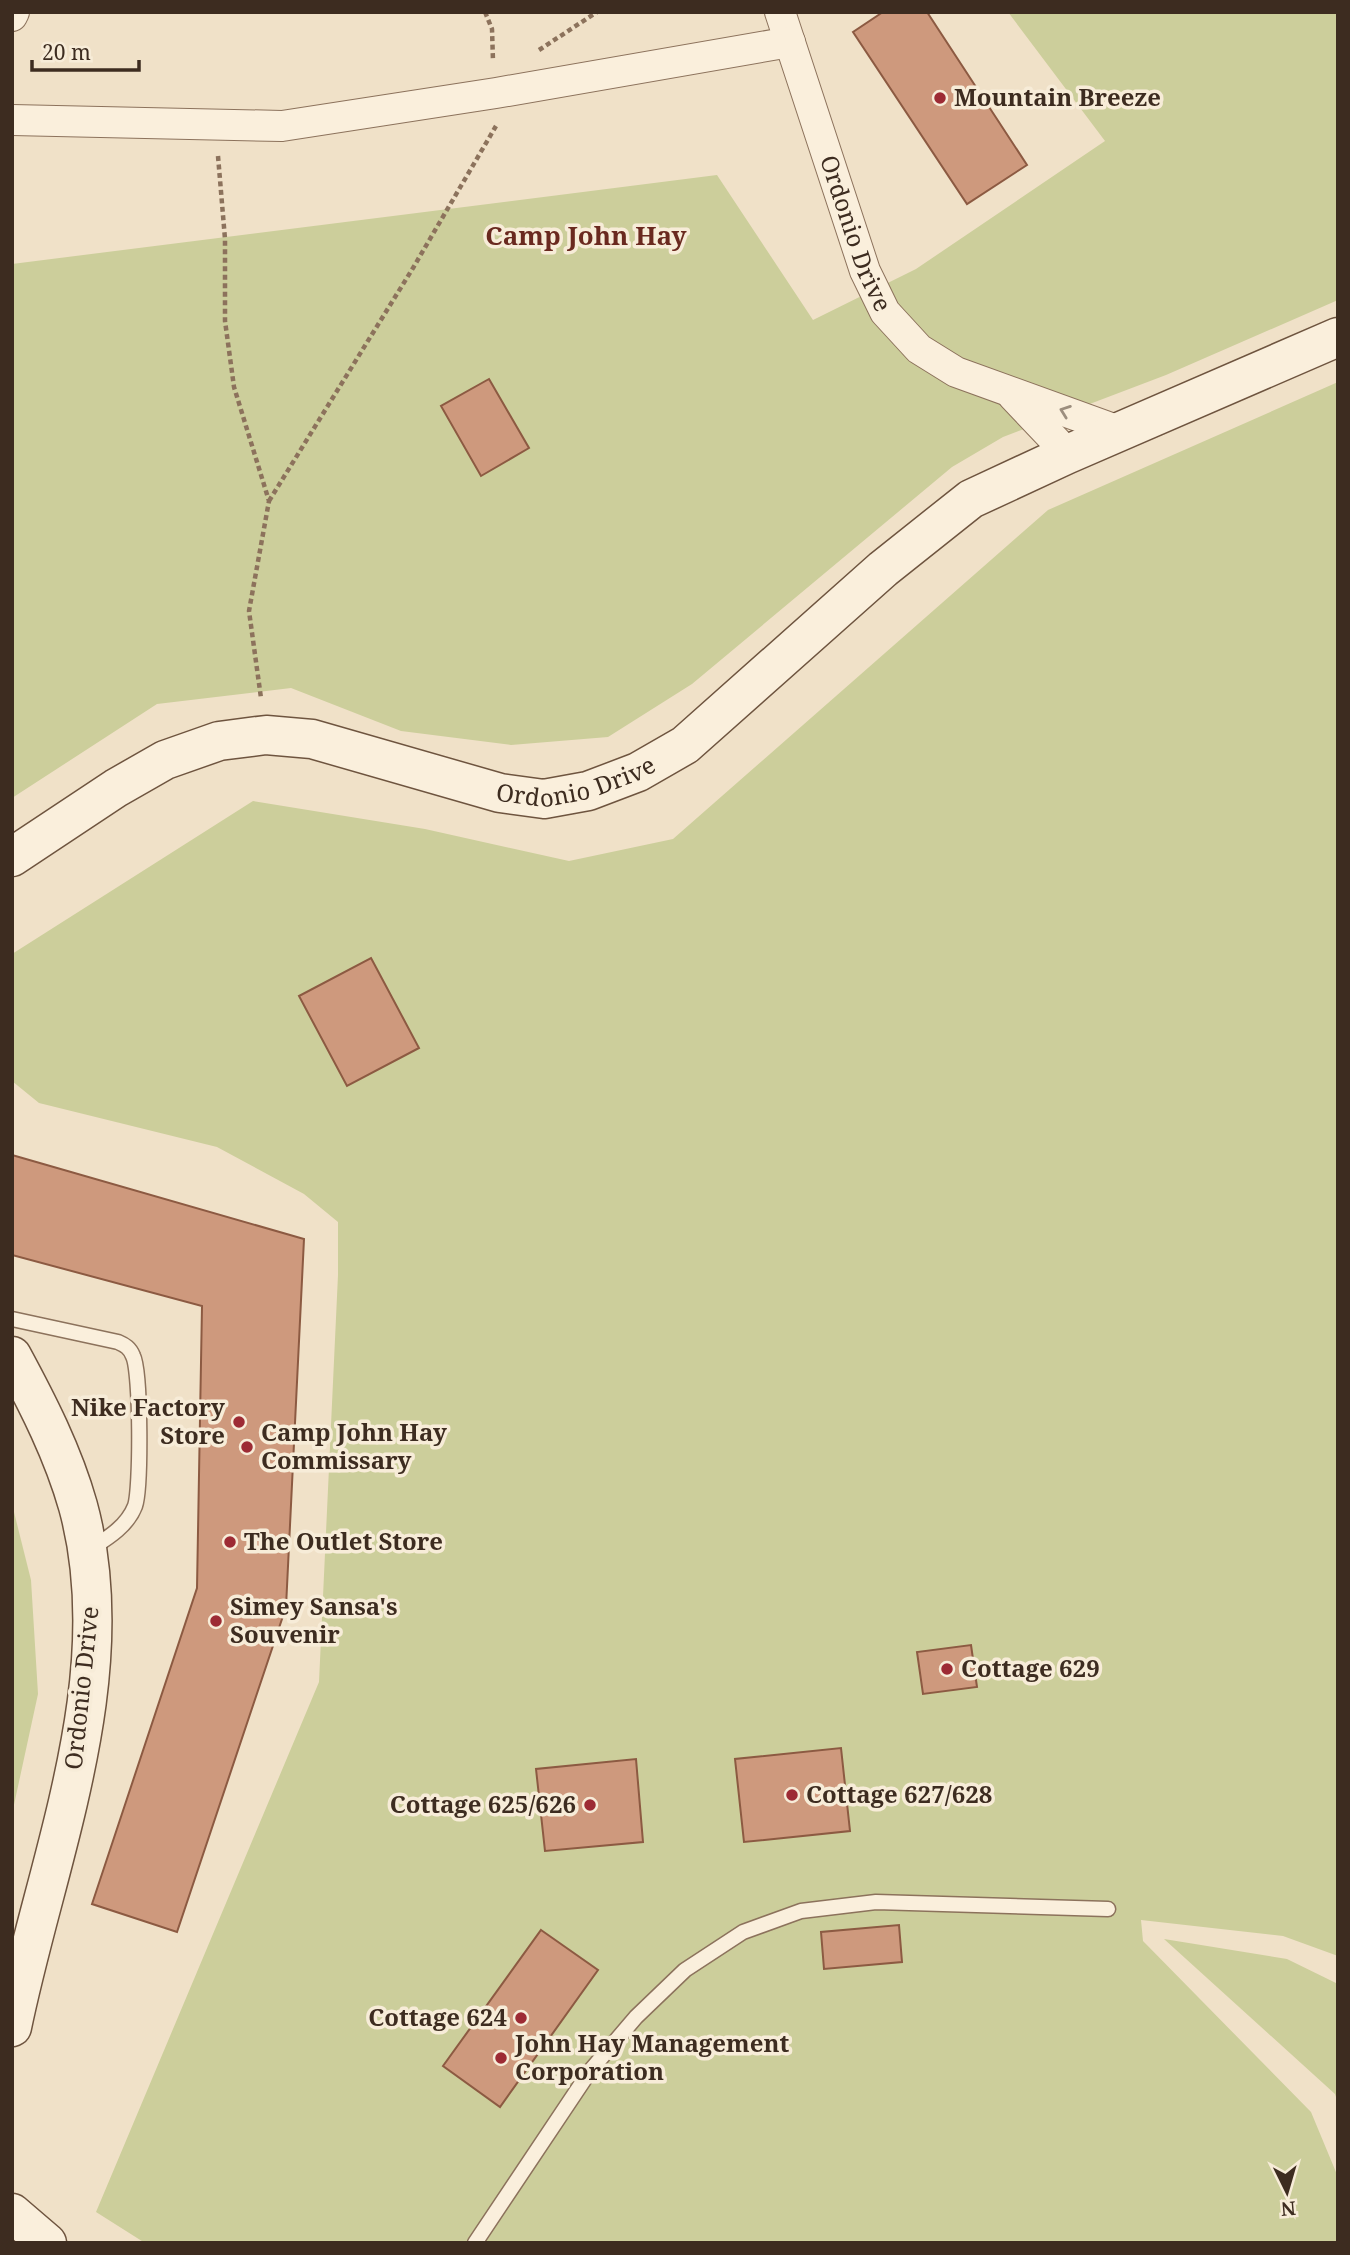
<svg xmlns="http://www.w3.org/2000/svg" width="1350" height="2255" viewBox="0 0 1350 2255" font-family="'Noto Serif',serif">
<rect width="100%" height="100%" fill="#f0e1c8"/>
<path fill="#ccce9b" d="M1008 12H1338V300L1166 375 1003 437 952 467 692 684 608 737 511 745 401 731 291 688 157 704 12 798V264L717 175 813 320 916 269 1105 141Z
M1338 382V1956L1283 1936 1141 1920 1143 1941 1311 2112 1338 2177V2243H145L96 2212 319 1682 338 1275V1222L304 1194 217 1147 39 1103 12 1081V954L253 801 425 829 569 861 673 839 1048 510Z
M12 1504 31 1580 38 1694 12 1814Z
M1164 1939 1287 1959 1338 1984V2103L1335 2094Z"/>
<path fill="#ce997d" stroke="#8c5a42" stroke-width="2" d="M883 12H927L1027 165 967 204 853 32Z
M489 379 529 448 481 476 441 406Z
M371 958 419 1048 347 1086 299 996Z
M12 1155 304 1239 286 1607 177 1932 92 1904 197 1588 202 1306 12 1255Z
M971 1645 977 1687 923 1694 917 1652Z
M841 1748 850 1831 744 1842 735 1759Z
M636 1759 643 1842 545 1851 536 1769Z
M899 1925 902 1962 824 1969 821 1932Z
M541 1930 598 1970 500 2107 443 2066Z"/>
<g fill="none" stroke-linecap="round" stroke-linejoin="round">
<g stroke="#8c725c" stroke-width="17">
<path id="lane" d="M12 1319 118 1342C125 1345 130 1348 133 1356 141 1372 141 1489 135 1506 127 1527 106 1539 89 1550
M475 2243 590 2071 636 2017 685 1970 743 1932 801 1911 876 1902 1108 1909"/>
</g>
<g stroke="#8c725c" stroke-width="32">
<g id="street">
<path id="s1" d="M780 12 865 271 885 312 919 349 956 372 1122 432"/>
<path d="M12 16 14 12"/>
<path d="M12 120 282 126 496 93 790 42"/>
<path d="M1013 396 1068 454"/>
</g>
</g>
<g stroke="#6e543f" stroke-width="41">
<g id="secondary">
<path id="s2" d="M12 857 116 788 165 760 219 741 266 735 312 739 500 793 544 799 588 791 638 772 685 745 883 569 971 499 1068 454 1338 337"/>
<path d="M12 1356C38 1404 63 1453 78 1506 125 1677 46 1861 12 2027"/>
<path d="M12 2213 47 2243"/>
</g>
</g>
<path stroke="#8c725c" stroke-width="4.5" stroke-dasharray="5 3.5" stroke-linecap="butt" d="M485 12 492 29 493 61
M539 50 597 12
M218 156 225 239V321L234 387 269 501 249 611 261 698
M269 501 413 268 496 126"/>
<use href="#lane" stroke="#faefdc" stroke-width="14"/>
<use href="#street" stroke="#faefdc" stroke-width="30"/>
<use href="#secondary" stroke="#faefdc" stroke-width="38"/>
</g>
<defs><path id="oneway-chevron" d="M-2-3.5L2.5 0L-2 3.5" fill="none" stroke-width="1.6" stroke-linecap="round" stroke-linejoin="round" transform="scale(1.75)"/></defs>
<use stroke="#9c8e7e" href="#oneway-chevron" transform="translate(1065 411) rotate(-160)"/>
<g fill="#9d2b34" stroke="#f7ecd8" stroke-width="2.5">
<circle cx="940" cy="98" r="7"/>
<circle cx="239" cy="1422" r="7"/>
<circle cx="247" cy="1447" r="7"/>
<circle cx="230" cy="1542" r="7"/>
<circle cx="216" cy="1621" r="7"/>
<circle cx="947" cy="1669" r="7"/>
<circle cx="792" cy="1795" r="7"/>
<circle cx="590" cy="1805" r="7"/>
<circle cx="521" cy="2018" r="7"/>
<circle cx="501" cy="2058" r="7"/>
</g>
<g text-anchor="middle" stroke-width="7" stroke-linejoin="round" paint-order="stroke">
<g font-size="24" font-weight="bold" fill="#3d2c20" stroke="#f7ecd8" text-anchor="start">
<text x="954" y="106">Mountain Breeze</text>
<text x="225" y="1416" text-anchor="end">Nike Factory<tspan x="225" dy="28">Store</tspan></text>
<text x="261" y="1441">Camp John Hay<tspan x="261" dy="28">Commissary</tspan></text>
<text x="244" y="1550">The Outlet Store</text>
<text x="230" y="1615">Simey Sansa's<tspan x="230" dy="28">Souvenir</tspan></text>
<text x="961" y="1677">Cottage 629</text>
<text x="806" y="1803">Cottage 627/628</text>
<text x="576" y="1813" text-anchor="end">Cottage 625/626</text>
<text x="507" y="2026" text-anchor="end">Cottage 624</text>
<text x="515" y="2052">John Hay Management<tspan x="515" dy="28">Corporation</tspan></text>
</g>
<g font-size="24" fill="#3d2c20" stroke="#f7ecd8">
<text dy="8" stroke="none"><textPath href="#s1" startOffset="234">Ordonio Drive</textPath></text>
<text dy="8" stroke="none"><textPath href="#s2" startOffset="606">Ordonio Drive</textPath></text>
<text transform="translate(82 1688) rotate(-84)" y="8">Ordonio Drive</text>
</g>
<g font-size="26" font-weight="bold" fill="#6a291f" stroke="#f7ecd8">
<text x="586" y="245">Camp John Hay</text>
</g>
</g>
<rect width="1350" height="2255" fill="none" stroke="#3d2c20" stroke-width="28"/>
<g transform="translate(1287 2192) rotate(175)" stroke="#f7ecd8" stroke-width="5" paint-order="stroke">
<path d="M0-5L12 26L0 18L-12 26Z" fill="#3d2c20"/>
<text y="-10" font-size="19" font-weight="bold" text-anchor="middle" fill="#3d2c20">N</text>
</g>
<path d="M32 60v10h107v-10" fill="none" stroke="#3d2c20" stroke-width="3.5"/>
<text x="42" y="60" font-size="21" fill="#3d2c20" stroke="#f7ecd8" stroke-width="5" paint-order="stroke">20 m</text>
</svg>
